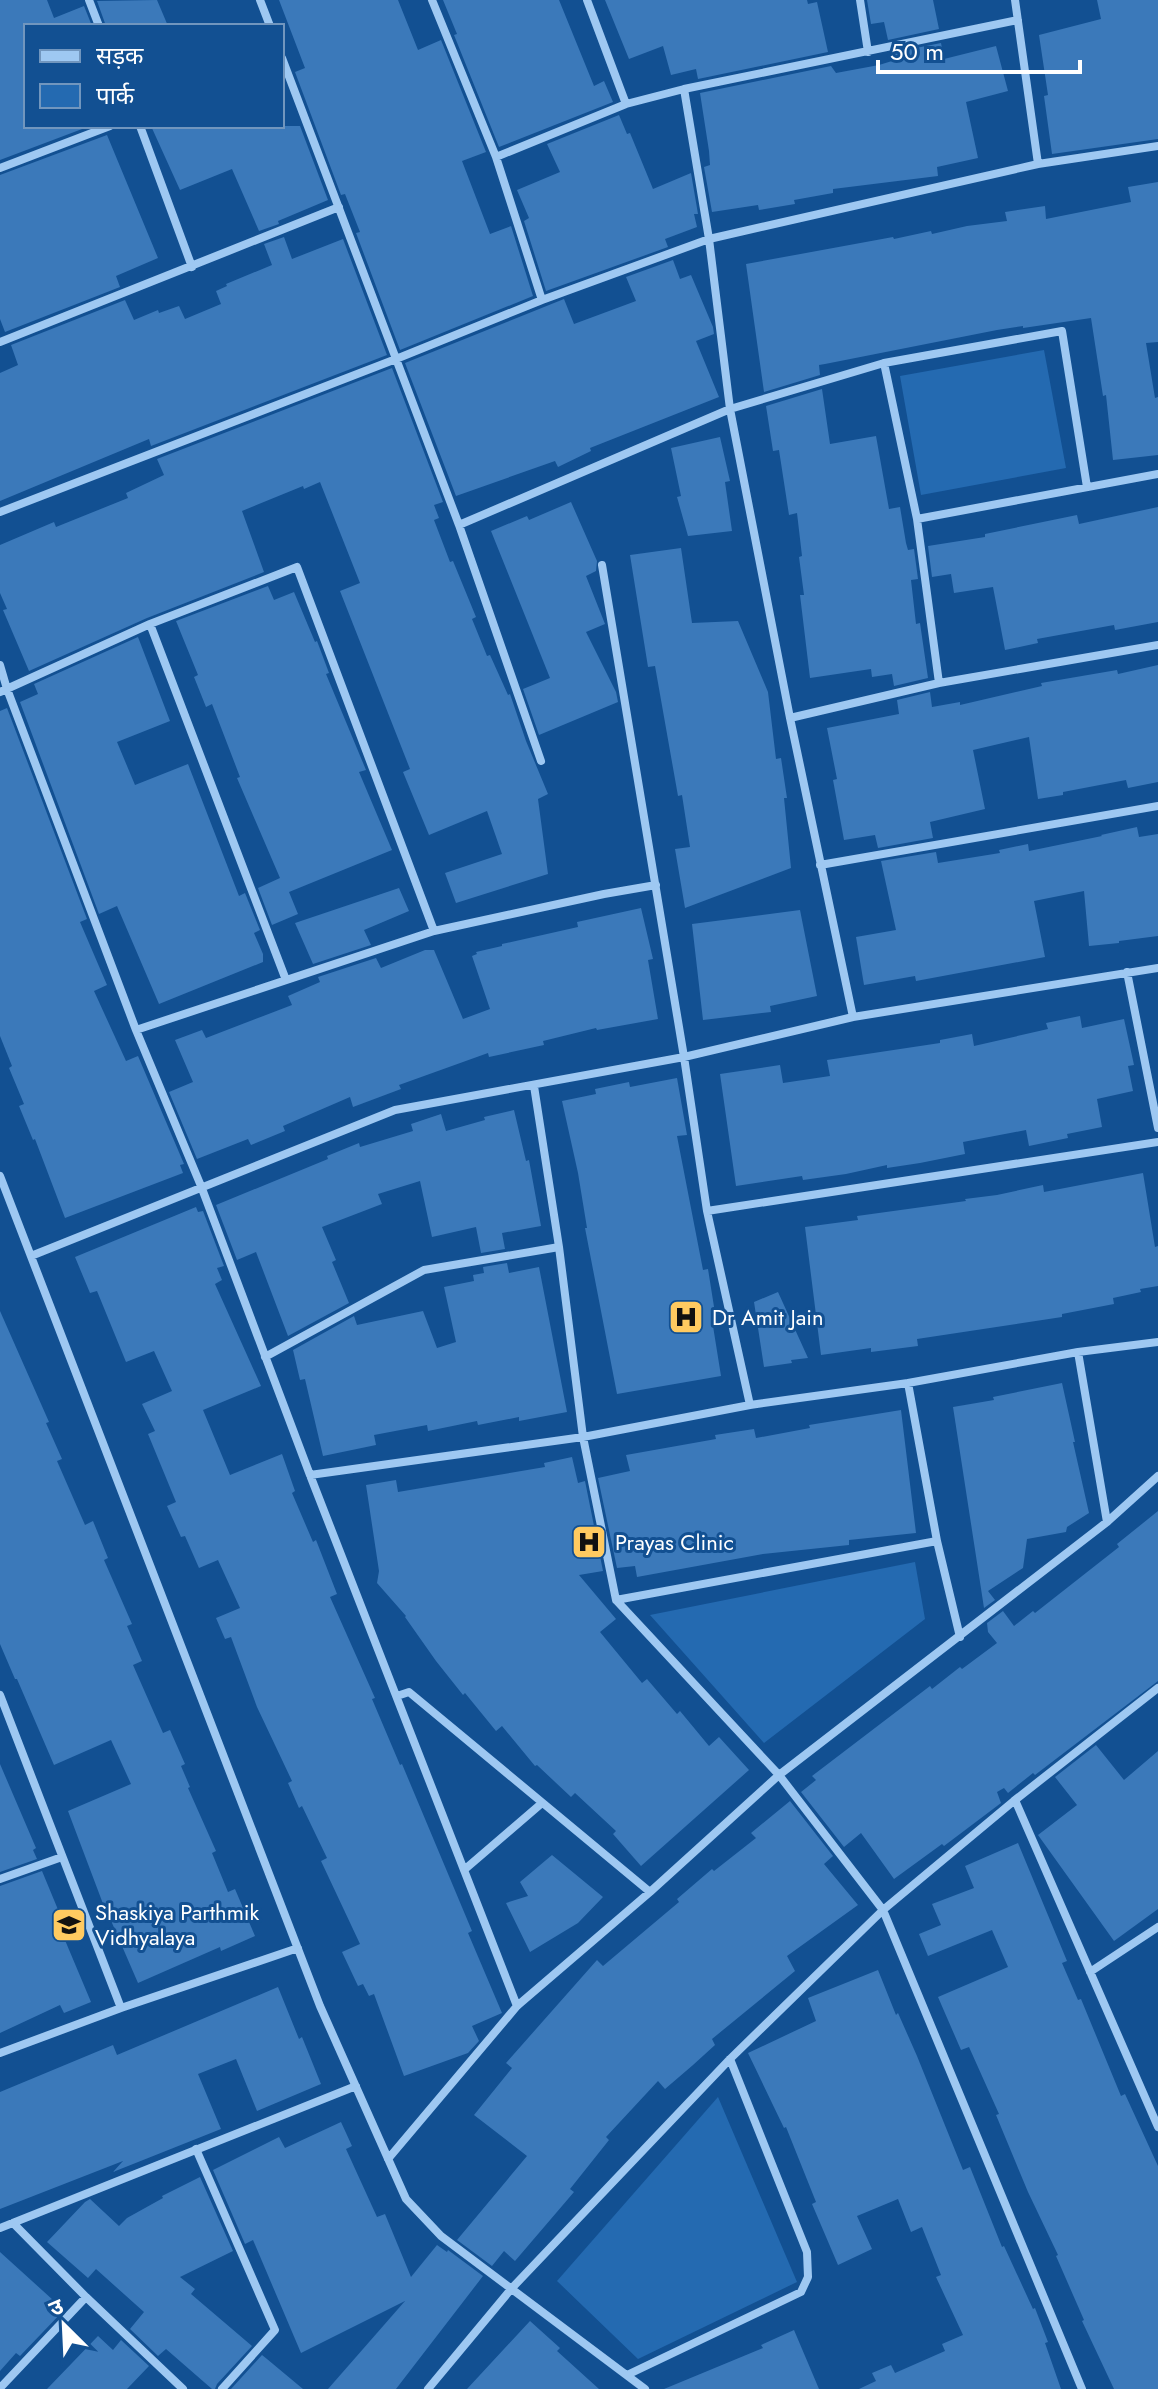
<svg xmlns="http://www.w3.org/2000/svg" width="1158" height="2389" viewBox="0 0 1158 2389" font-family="Jost,'Noto Sans Devanagari',sans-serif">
<rect width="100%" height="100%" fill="#125092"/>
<path fill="#246ab1" d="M1044 350 1066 468 921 495 900 376Z
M915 1562 925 1619 764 1743 650 1615Z
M718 2097 797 2282 638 2359 557 2281Z"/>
<path fill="#3b79ba" d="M0 0H47L54 18 84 6 92 26H26V126H90L0 160Z
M157 0 168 26H106L97 1Z
M279 0H398L418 50 441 40 486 152 462 161 490 234 511 226 533 296 400 350 356 233 360 232 345 194 341 195 295 72 305 68Z
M443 0H559L594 86 604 81 613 102 499 147 454 35 457 34Z
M605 0H807L808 4 817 2 828 52 698 79 696 69 671 75 663 46 629 59Z
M867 0H933L939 29 888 40 884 22 871 24Z
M1097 0H1158V139L1052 154 1044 96 1048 95 1039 35 1101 19Z
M941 43 944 59 996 46 1008 91 966 102 978 158 937 167 938 176 833 189V193L794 200 795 204 759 210 758 205 712 212 704 167 710 165 709 151 700 93 831 66 836 73 879 65 892 61 891 53Z
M619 115 627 134 630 133 653 189 691 173 698 214H694L697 227 665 239 668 247 546 291 524 221 529 218 517 190 560 172 547 144Z
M151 126H300L328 200 278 221 279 224 259 231 232 169 180 190Z
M107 135 158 258 116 276 120 287 5 332 0 319V175Z
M1158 182V342L1146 343 1155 398 1158 397V455L1113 460 1106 395 1103 396 1091 318 1023 328V326L997 330 825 364 819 365 820 375 764 392 746 264 893 237 894 239 931 231 932 234 967 226 1007 221 1005 212 1045 206 1046 219 1131 202 1128 187Z
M284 237 292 259 343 239 387 355 151 446 149 439 0 501V373L18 365 11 345 125 300 134 320 158 310 159 313 179 306 185 319 221 304 216 291 227 286 226 284 272 265 264 244Z
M673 260 680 279 691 275 713 327 714 334 696 341 719 397 590 448 591 451 558 467 555 461 456 496 405 363 564 299 574 324 636 301 626 277Z
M392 368 443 502 434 505 439 518 434 520 450 562 453 561 476 617 472 619 487 656 490 655 508 695 510 694 526 741 548 794 538 799 548 874 456 903 445 873 502 854 487 811 429 835 403 772 410 769 340 591 360 583 320 482 304 489 303 486 242 511 264 572 147 618 29 671 3 610 7 609 0 593V545L54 522 56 527 128 498 126 493 164 475 157 459Z
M822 389 830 444 876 436 889 509 900 507 906 543 908 550 914 549 918 579 911 580 916 624 920 623 928 678 894 686 892 674 872 677 871 669 810 678 800 595H804L799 557 802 556 797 513 789 515 779 450 773 451 766 406Z
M720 437 730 481 725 482 732 531 688 536 677 497 681 496 671 448Z
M571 502 597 561 596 571 586 576 605 624 586 632 616 692 618 702 539 735 523 689 550 678 491 531 527 516 529 520Z
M1158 507V622L1115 630 1114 625 1037 639 1038 643 1005 650 993 587 954 593 951 574 932 577 928 546 985 537V534L1077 515 1079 524Z
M681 548 692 623 738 621 768 692 776 759 781 758 787 798H784L791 868 685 908 675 849 690 847 682 795 678 796 655 666 648 667 630 555Z
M268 586 274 600 294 592 315 642 317 641 329 673 326 674 366 770 359 772 392 850 289 892 298 914 272 925 258 888 280 878 237 778 240 777 212 704 206 707 194 677 198 675 176 621Z
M138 637 170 721 117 742 135 785 188 764 239 896 245 893 260 930 254 933 263 954V962L159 1004 117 906 99 914 20 702 38 694 34 684Z
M1158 665V782L1128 788 1126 780 1063 792V795L1038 799 1029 737 973 750 985 809 930 822 933 838 878 848 875 835 844 840 833 780 837 779 827 728 899 714 897 700 930 692 932 707 960 702V705L1042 686 1041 683 1117 670 1118 674Z
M7 708 87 919 80 922 107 985 94 991 126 1061 138 1056 184 1164 180 1165 183 1173 65 1218 35 1139 33 1140 19 1106 24 1104 9 1068 12 1066 0 1036V711Z
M1137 827 1139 837 1158 834V936L1119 941V943L1089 946 1084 891 1034 901 1045 957 916 981 915 976 864 985 856 937 896 930 881 861 936 852 938 863 1000 853 999 850 1028 844 1029 851 1102 836 1101 835Z
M399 888 409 911 364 930 371 945 313 964 295 923Z
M641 908 653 959 648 960 658 1019 597 1030 596 1028 543 1041 544 1045 489 1057 488 1053 399 1085 401 1089 353 1107 350 1097 283 1126 285 1131 251 1145 248 1139 197 1159 169 1092 193 1082 175 1040 202 1030 206 1038 292 1005 288 996 320 982 318 977 376 958 381 968 425 950H434L463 1019 490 1009 472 956 477 954 476 952 502 946V944L578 927 577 922Z
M800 910 817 996 770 1006 771 1012 703 1020 692 924Z
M1080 1016 1082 1028 1124 1019 1134 1065 1128 1066 1133 1091 1097 1099 1102 1127 1067 1134 1068 1138 1029 1146 1026 1130 963 1142 965 1154 920 1163 887 1168V1165L846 1174 803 1180 802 1176 736 1186 720 1074 780 1065 783 1083 830 1076 827 1060 940 1043V1040L972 1034 974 1046 1048 1029 1046 1023Z
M677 1078 687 1135 677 1136 703 1270 708 1269 715 1313 716 1325 713 1326 721 1376 617 1394 585 1228H587L578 1173 562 1101 596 1094 595 1089 629 1082 630 1087Z
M514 1110 526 1161 529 1160 541 1226 502 1233 505 1249 481 1253 476 1227 432 1237 420 1181 378 1194 382 1204 322 1227 336 1260 332 1262 349 1303 288 1336 256 1252 237 1260 216 1205 328 1159 327 1156 359 1143 360 1147 413 1131 411 1124 441 1114 446 1131 485 1120 484 1117Z
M1143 1173 1155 1247 1158 1246V1286L1140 1289 1141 1292 1113 1298 1114 1304 1062 1314V1317L917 1339 918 1346 871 1352V1348L821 1355 805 1227 858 1220 857 1216 966 1201 965 1199 997 1195 1043 1185 1044 1192Z
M196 1207 198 1212 203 1211 224 1266 217 1268 222 1280 215 1284 261 1386 203 1410 230 1475 282 1454 295 1491 292 1493 313 1542 316 1540 337 1594 330 1597 375 1698 372 1699 400 1765 402 1764 472 1931 468 1933 502 2013 472 2026 479 2041 468 2053 404 2076 374 1994 369 1996 363 1984 358 1986 342 1952 360 1944 321 1861 327 1858 302 1806 299 1808 288 1783 292 1781 257 1707 231 1637 225 1639 216 1618 240 1608 218 1560 199 1568 185 1536 181 1537 167 1506 176 1502 148 1434 155 1431 142 1404 172 1391 154 1351 126 1362 97 1291 90 1293 75 1257Z
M507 1263 509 1273 539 1267 567 1412 519 1421V1417L478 1425 477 1421 428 1431 427 1425 374 1435 376 1445 323 1456 305 1379 300 1380 293 1350 354 1316 357 1325 423 1311 437 1348 456 1342 444 1287 474 1281 473 1275 484 1273 483 1267Z
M778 1292 808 1358 791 1360 792 1363 764 1367 754 1302Z
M0 1311 49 1422 46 1423 62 1459 57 1461 85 1525 93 1521 108 1558 104 1560 132 1624 127 1626 142 1661 133 1665 163 1733 170 1730 185 1764 181 1766 190 1787 188 1788 216 1851 212 1853 228 1892 235 1889 255 1936 221 1951 220 1947 138 1983 109 1916 108 1917 68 1811 131 1784 111 1740 54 1765 17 1679H15L0 1644Z
M1062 1383 1075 1442H1073L1089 1513 1067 1527 1066 1532 1027 1539 1023 1568 988 1591 995 1600 984 1608 953 1407 994 1400 993 1397Z
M901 1410 916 1533 849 1540V1545L763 1554 637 1577 635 1566 617 1568 598 1478 630 1471 626 1455 716 1439 715 1435 754 1429 756 1438 810 1428 809 1425Z
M572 1457 578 1483 585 1481 603 1571 579 1575 616 1619 600 1632 642 1683 647 1679 677 1714 680 1711 709 1746 719 1737 749 1770 641 1866 613 1834 616 1831 575 1793 571 1797 537 1765 535 1766 502 1726 496 1731 465 1693 463 1695 436 1661 405 1617 406 1616 377 1583 379 1571 366 1485 396 1480 398 1492 545 1467 544 1463Z
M1158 1511V1681L1035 1775 1033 1773 1008 1793 1004 1788 997 1792 1001 1803 944 1846 942 1844 894 1879 861 1833 844 1847 801 1792 816 1780 812 1776 930 1686 932 1689 960 1667 962 1669 997 1643 988 1632 987 1623 1003 1611 1014 1626 1033 1611 1035 1613 1119 1547 1117 1544Z
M1096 1745 1124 1780 1158 1751V1909L1114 1941 1038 1835 1077 1805 1055 1777Z
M0 1764 36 1848 33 1850 37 1859 0 1872Z
M790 1801 833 1856 824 1864 858 1905 787 1956 795 1971 712 2039 715 2045 693 2065 665 2089 658 2081 606 2137 609 2140 570 2189 574 2192 515 2261 504 2251 492 2266 457 2240 527 2156 474 2115 512 2068 506 2063 597 1960 603 1966 679 1902 677 1899 712 1869 714 1871 756 1838 751 1833Z
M1018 1843 1067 1961 1062 1963 1078 2000 1081 1999 1121 2096 1125 2094 1158 2166V2389H1114L1082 2321 1084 2320 1056 2256 1058 2255 1028 2192 996 2115 999 2114 969 2047 961 2050 938 1997 1008 1967 992 1930 928 1956 919 1934 941 1925 932 1904 974 1888 965 1866Z
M552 1855 603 1897 578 1923 530 1952 506 1903 528 1896 520 1882Z
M42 1871 59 1912 54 1914 91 2002 64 2013 60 2005 0 2033V1886Z
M878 1970 896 2015 898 2013 917 2056 963 2170 970 2167 1002 2247 1004 2246 1033 2309 1035 2308 1048 2342 1045 2343 1061 2389H859L876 2381 872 2373 891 2365 895 2373 945 2351 942 2344 963 2335 936 2277 941 2275 922 2227 911 2232 898 2199 857 2216 872 2249 838 2265 812 2204 816 2202 786 2127 784 2128 748 2053 816 2021 808 1998Z
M278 1987 299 2039 302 2037 321 2084 257 2111 236 2059 198 2074 221 2129 113 2172 123 2161 0 2209V2092L113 2045 117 2055Z
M341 2122 352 2146 346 2149 377 2217 385 2214 411 2277 437 2245 447 2252 448 2250 483 2276 396 2389H328L405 2301 301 2353 253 2240 245 2244 213 2170 279 2137 285 2148Z
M200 2177 233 2251 180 2277 195 2289 191 2294 252 2346 217 2384 215 2389H212L166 2349 158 2356 130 2329 144 2312 96 2269 88 2278 47 2242 85 2202 90 2199 119 2226 127 2218 163 2198 162 2196Z
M0 2252 64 2310 20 2356 16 2353 0 2371Z
M530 2321 560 2348 557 2351 599 2389H467Z
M794 2330 819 2389H664L763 2348 761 2345Z
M98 2336 113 2350 121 2340 149 2366 127 2389H47Z
M262 2355 267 2359 303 2389H231Z"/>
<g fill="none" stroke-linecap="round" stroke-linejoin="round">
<path stroke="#9ec8f2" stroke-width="8" d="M89 0 99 26
M260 0 270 26
M432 0 496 157 542 300
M587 0 626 104
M860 0 868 52
M1015 0 1038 164
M282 58 459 525 541 761
M684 89 709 239 730 409 790 718 853 1017
M140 126 192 267
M496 157 626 104 684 89 1018 20
M0 168 110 126
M0 342 339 207
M884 363 917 519 939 683
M0 512 396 359 542 300 709 239 1038 164 1158 146
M917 519 1158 474
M459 525 730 409 884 363 1062 331 1087 487
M602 565 684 1057 707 1211 750 1405
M150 624 286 980
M0 665 7 689 136 1030 201 1186 310 1475 517 2006
M0 692 150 624 297 567 434 931
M790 718 939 683 1158 645
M820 865 1158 806
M1127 972 1158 1128
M136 1030 434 931 604 894 656 885
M534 1086 559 1247 583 1437 616 1600 779 1775 883 1910 1082 2389
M0 1176 320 2006 406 2199 441 2236 645 2389
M707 1211 1158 1142
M31 1256 395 1110 684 1057 853 1017 1158 968
M1078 1352 1107 1522
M265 1357 424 1270 559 1247
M908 1383 937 1541 960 1637
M310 1475 583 1437 750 1405 908 1383 1078 1352 1158 1342
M616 1600 937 1541
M0 1695 121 2008
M397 1696 409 1692 650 1892
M1015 1800 1158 2127
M464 1870 542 1803
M0 1879 62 1857
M1090 1972 1158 1927
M0 2053 121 2008 298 1948
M196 2149 275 2330 222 2389
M388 2159 517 2006 650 1892 779 1775 1107 1522 1158 1476
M13 2223 86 2297 183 2389
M0 2228 356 2086
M627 2375 801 2292 808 2277 807 2252 730 2059
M0 2388 86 2297
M428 2389 512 2288 730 2059 883 1910 1015 1800 1158 1688"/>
</g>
<defs>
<g id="hospital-square" transform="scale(1.8)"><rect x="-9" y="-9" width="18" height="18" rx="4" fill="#ffca60" stroke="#125092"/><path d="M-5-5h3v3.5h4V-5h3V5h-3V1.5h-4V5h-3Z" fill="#111"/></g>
<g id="school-square" transform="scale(1.8)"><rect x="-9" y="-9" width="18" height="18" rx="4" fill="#ffca60" stroke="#125092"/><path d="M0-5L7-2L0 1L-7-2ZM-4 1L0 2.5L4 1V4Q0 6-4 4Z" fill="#111"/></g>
</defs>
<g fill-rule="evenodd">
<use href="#hospital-square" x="686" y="1317"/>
<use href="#hospital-square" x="589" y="1542"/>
<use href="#school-square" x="69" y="1925"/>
</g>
<g text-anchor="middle" stroke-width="6" stroke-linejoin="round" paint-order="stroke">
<g font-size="22" fill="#fff" stroke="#125092" text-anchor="start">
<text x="712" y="1325">Dr Amit Jain</text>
<text x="615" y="1550">Prayas Clinic</text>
<text x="95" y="1920">Shaskiya Parthmik<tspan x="95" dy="25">Vidhyalaya</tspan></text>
</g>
</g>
<rect x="24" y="24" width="260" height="104" fill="#125092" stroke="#7196be" stroke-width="2"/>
<rect x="40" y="50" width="40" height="12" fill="#9ec8f2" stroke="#7196be" stroke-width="2"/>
<text x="96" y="64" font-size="24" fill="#ffffff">सड़क</text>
<rect x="40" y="84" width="40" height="24" fill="#246ab1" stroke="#7196be" stroke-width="2"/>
<text x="96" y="104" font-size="24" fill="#ffffff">पार्क</text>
<g transform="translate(64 2325) rotate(336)" stroke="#125092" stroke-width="6" paint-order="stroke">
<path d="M0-6L14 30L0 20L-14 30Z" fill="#ffffff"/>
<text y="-12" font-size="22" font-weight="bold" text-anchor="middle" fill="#ffffff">उ</text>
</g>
<path d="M878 60v12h202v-12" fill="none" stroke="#ffffff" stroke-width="4"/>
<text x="890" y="60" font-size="24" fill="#ffffff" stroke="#125092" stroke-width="6" paint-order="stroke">50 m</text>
</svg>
